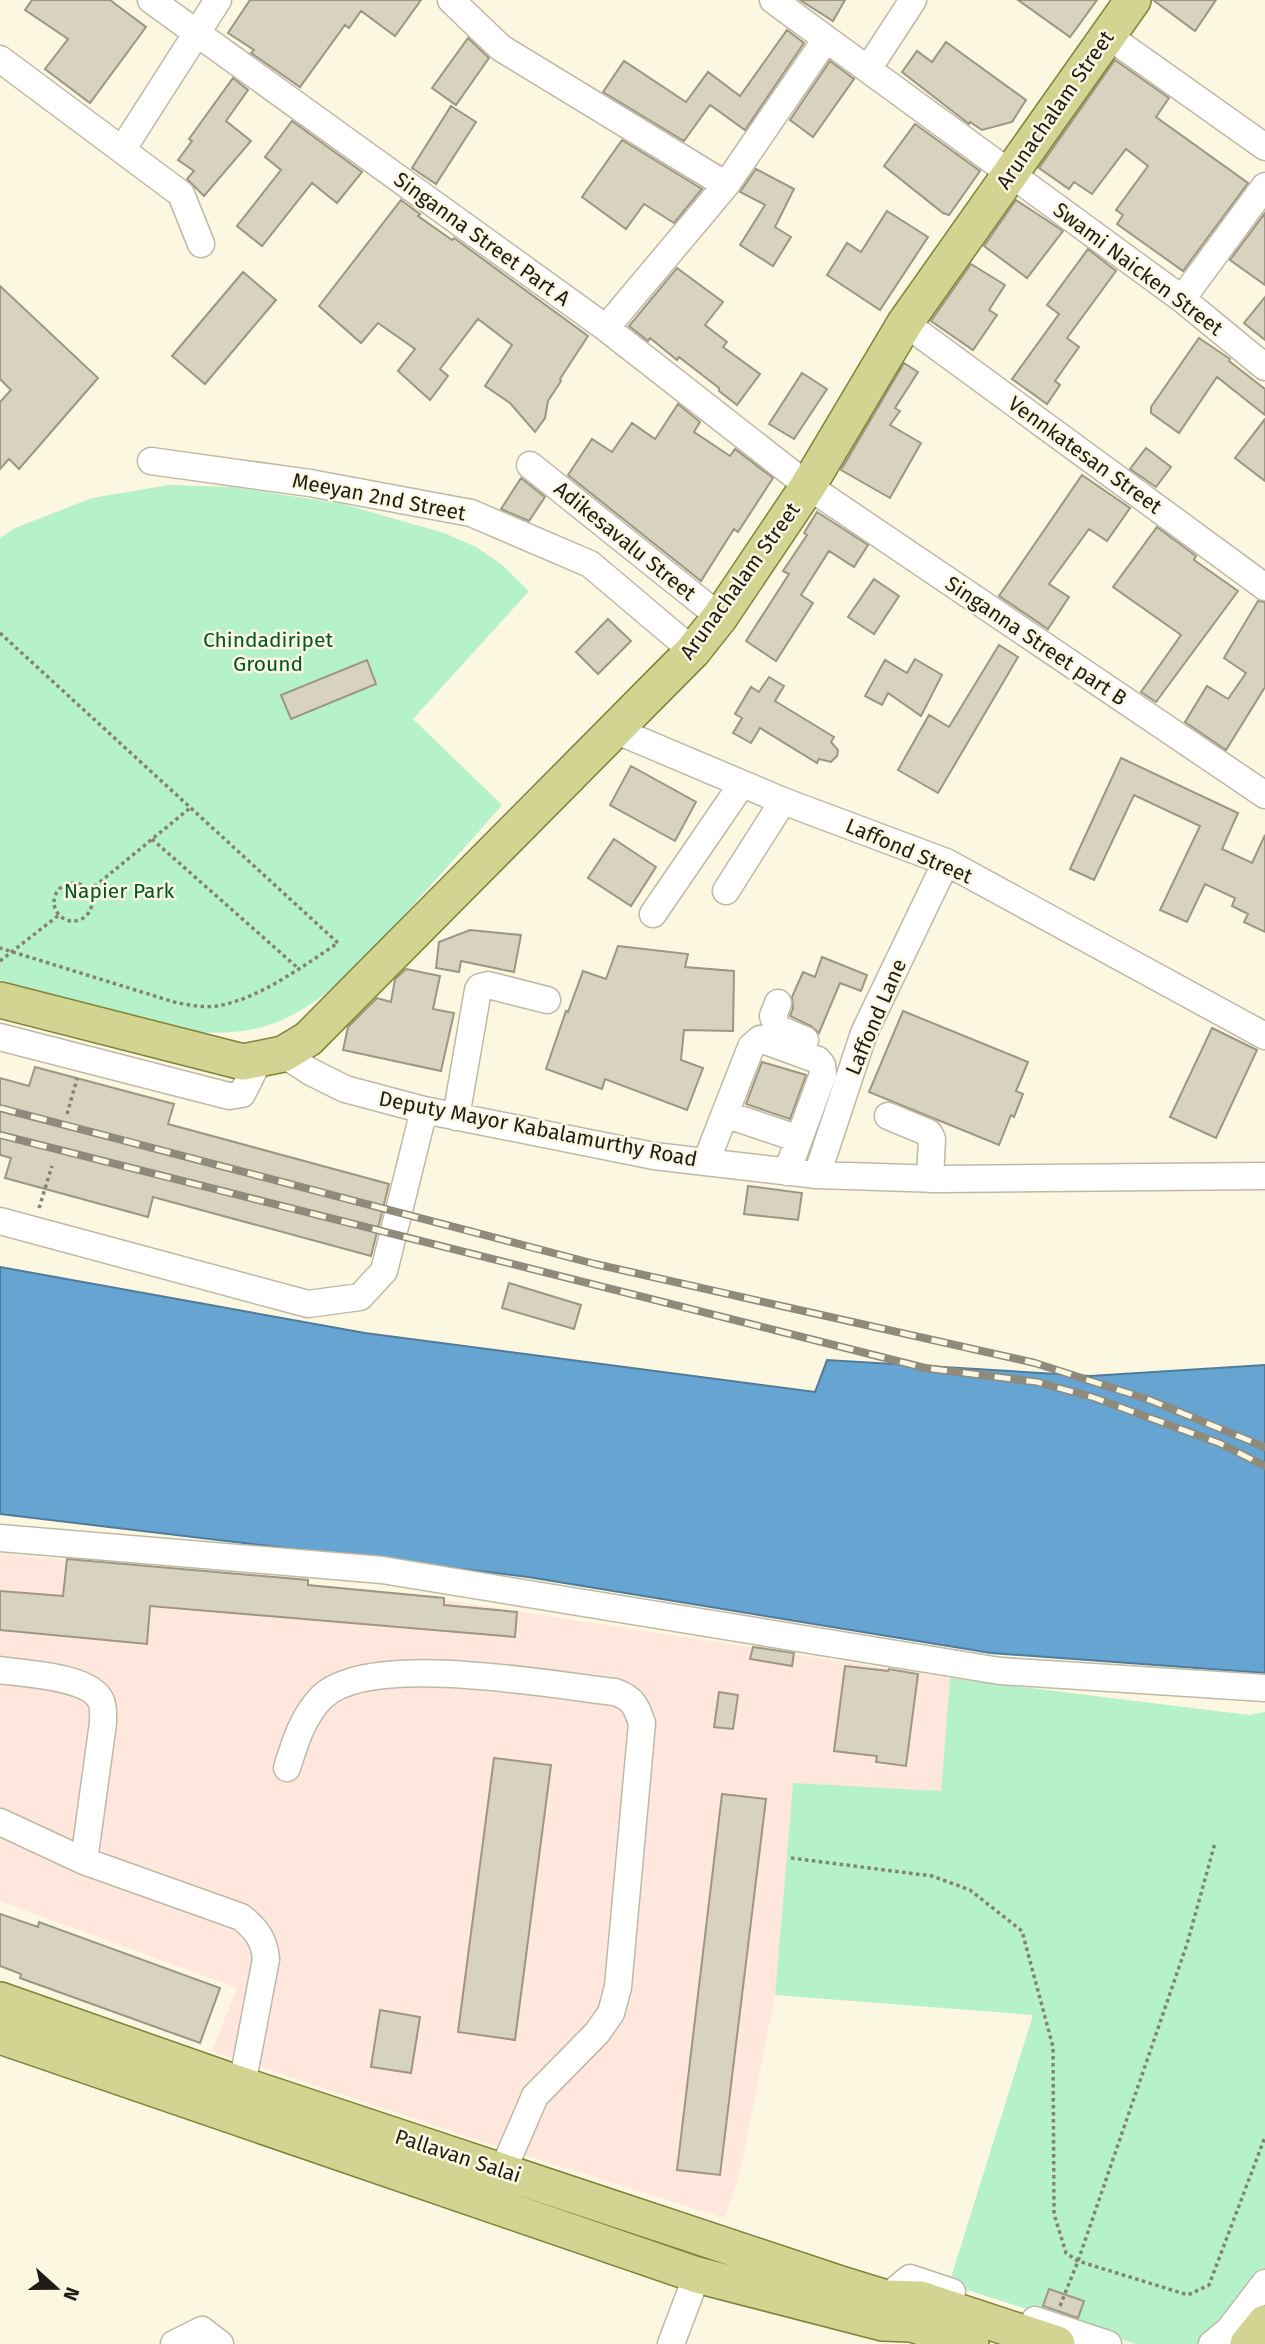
<svg xmlns="http://www.w3.org/2000/svg" width="1265" height="2344" viewBox="0 0 1265 2344" font-family="'Fira Sans',sans-serif">
<rect width="100%" height="100%" fill="#fcf7e1"/>
<path fill="#ffe7dd" d="M0 1553 419 1596 950 1678 941 1791 793 1784 775 1995 739 2177 725 2218 511 2151 212 2051 237 1988 0 1901Z"/>
<path fill="#b5f1c9" d="M169 485 233 487 343 504 444 533 476 547 501 564 529 591 413 719 502 805C473 838 443 872 413 905 376 946 334 997 282 1020 248 1035 208 1035 172 1029L0 980V538L15 528 92 498Z
M950 1678 1249 1715 1265 1712V2277L1204 2344H1136L949 2284 1033 2015 775 1995 793 1783 941 1791Z"/>
<path fill="#66a4d2" stroke="#507b99" stroke-width="2" d="M0 1267 365 1333 815 1392 827 1360 1090 1376 1265 1365V1673L991 1653 528 1577 0 1514Z"/>
<path fill="#d8d3be" stroke="#9c9683" stroke-width="2" d="M32 0H110L146 27 90 103 45 69 68 39 25 10Z
M250 0H421L395 36 361 11 349 28 345 25 300 87 251 53 254 50 228 33Z
M800 0H845L833 21Z
M1018 0H1097L1070 37Z
M1153 0H1216L1195 31Z
M787 30 804 43 745 130 710 105 684 141 603 92 624 61 686 102 708 72 740 96Z
M468 38 489 58 456 105 432 88Z
M946 42 1026 100 1012 122 982 130 970 122 969 124 902 72 917 51 932 62Z
M1115 60 1169 98 1156 117 1248 183 1183 271 1117 224 1123 215 1116 210 1148 166 1126 149 1092 194 1074 182 1069 189 1039 168Z
M830 61 854 79 813 137 790 120Z
M233 78 248 90 226 121 251 141 204 196 187 179 194 171 178 160 192 141 189 139Z
M451 106 476 122 436 184 412 168Z
M292 121 362 172 337 203 312 183 262 246 237 226 281 170 265 157Z
M915 124 980 171 949 215 943 213 884 166Z
M622 140 702 189 674 223 644 204 626 229 582 197Z
M756 169 794 189 775 227 791 237 773 266 740 245 765 205 740 192Z
M401 200 420 214 418 216 452 240 454 238 588 336 560 379 561 381 548 401 545 418 535 432 510 403 485 386 512 345 478 319 440 369 448 376 430 400 398 371 415 349 378 323 361 343 319 306Z
M1016 200 1063 231 1027 278 984 246Z
M887 211 928 237 880 310 827 275 847 243 861 252Z
M1265 213V285L1230 260Z
M1088 249 1116 271 1067 338 1079 347 1055 381 1060 385 1047 404 1012 379 1059 314 1047 305Z
M971 264 1005 285 989 310 997 315 973 350 931 321Z
M677 268 723 302 705 325 727 342 723 347 760 374 737 405 719 391V388L679 357 677 360 650 338 648 341 629 326Z
M243 272 276 300 205 384 172 356Z
M0 286 98 378 19 469 9 459 0 469V402L11 390 0 379Z
M1265 297V340L1244 323Z
M1199 338 1230 359 1229 361 1265 389V415L1217 377 1179 433 1151 413V407Z
M904 363 918 372 895 408 900 411 890 425 921 443 890 498 841 470Z
M802 373 827 389 794 439 769 424Z
M678 404 700 422 694 432 730 456 735 449 773 478 738 532 734 529 701 581 568 475 592 439 612 452 632 423 655 439Z
M1265 419V481L1235 458Z
M1146 448 1171 467 1156 487 1130 469Z
M1082 475 1130 508 1107 541 1089 529 1049 584 1069 597 1048 629 999 596Z
M521 478 545 497 529 521 501 509Z
M817 512 868 545 854 567 829 551 801 595 813 603 776 661 746 641 789 574 783 571 807 535 804 533Z
M1157 527 1196 556 1194 560 1238 591 1156 702 1141 692 1181 635 1113 587Z
M874 579 899 596 874 634 848 617Z
M1258 601 1265 602V687L1226 750 1185 722 1207 686 1228 699 1246 673 1224 658Z
M608 619 631 641 598 674 576 652Z
M999 645 1018 657 938 793 898 770 929 715 949 727Z
M915 659 942 675 921 716 888 693 882 705 865 696 885 660 907 673Z
M367 660 376 684 291 719 281 695Z
M769 677 784 686 775 701 834 737 831 742 838 750 837 756 831 762 819 759 817 763 760 728 751 743 733 733 742 718 735 714 751 687 759 692Z
M1121 758 1238 813 1222 849 1252 863 1265 835V932L1244 922 1248 914 1232 906 1235 898 1205 884 1187 922 1160 910 1200 826 1134 795 1094 880 1070 869Z
M631 766 696 802 675 841 610 805Z
M614 839 656 867 631 906 588 878Z
M470 930 521 935 514 972 461 961 459 972 436 968 439 942Z
M618 946 688 954 685 967 734 971 733 1031 684 1030 681 1060 703 1068 687 1110 605 1079 602 1089 546 1069 566 1011 568 1012 583 971 606 979Z
M822 957 867 975 861 991 840 983 819 1033 811 1026 790 1016 793 1008 792 997 803 972 815 977Z
M406 969 440 976 433 1009 454 1013 441 1071 343 1050 348 1027 377 998 391 1002 395 979Z
M903 1011 1028 1062 1016 1091 1023 1094 1014 1117 1011 1115 999 1145 869 1092Z
M1212 1028 1257 1050 1216 1138 1170 1117Z
M762 1062 806 1075 790 1119 746 1104Z
M35 1067 174 1104 168 1124 389 1184 371 1256 153 1197 148 1217 5 1178 11 1158 0 1155V1078L29 1086Z
M748 1186 802 1193 798 1220 744 1214Z
M509 1283 581 1305 574 1329 502 1308Z
M67 1559 308 1580V1585L444 1598V1605L517 1612 515 1637 150 1606 147 1644 0 1630V1591L63 1596Z
M753 1647 794 1653 792 1666 750 1659Z
M845 1666 888 1671 889 1669 918 1674 906 1766 876 1762 877 1756 834 1751Z
M719 1692 738 1695 733 1729 714 1727Z
M494 1758 551 1765 515 2040 458 2032Z
M722 1794 766 1799 720 2175 677 2170Z
M0 1914 38 1927 39 1922 220 1988 200 2043 20 1978 21 1974 0 1966Z
M380 2010 420 2017 411 2073 371 2067Z
M1049 2289 1084 2301 1078 2318 1043 2306Z"/>
<g fill="none" stroke-linecap="round" stroke-linejoin="round">
<g stroke="#beb9a5" stroke-width="29">
<path id="minor" d="M151 0 606 328 808 486 1265 795
M451 0 501 48 726 185
M773 0 1182 299 1265 367
M1107 35 1265 147
M0 59 122 150
M868 69 913 0
M201 244 181 194 122 150 218 0
M1182 299 1265 186
M905 323 1265 587
M606 328 726 185 826 39
M151 461 310 483 471 513 590 564 693 651
M530 465 720 617
M615 730 783 801 946 862 1265 1036
M726 891 783 801
M653 914 742 784
M778 1003 773 1016 777 1028 805 1040
M0 1037 229 1096 242 1094 259 1060
M283 1054 311 1072 345 1089 424 1110 654 1156 817 1175 940 1179 1265 1176
M725 1114 799 1139
M888 1116 929 1133 932 1139 930 1179
M456 1117 478 990 480 987 488 985 547 1000
M706 1162 751 1047 760 1039 818 1060 822 1065 823 1074 787 1172
M817 1175 864 1033 946 862
M0 1221 308 1304 360 1297 384 1271 424 1110
M0 1538 382 1570 1000 1671 1265 1688
M0 1670C25 1674 90 1676 101 1701 104 1707 103 1717 103 1723L84 1861
M287 1768C295 1742 303 1716 322 1697 370 1651 551 1685 615 1692 633 1698 636 1706 642 1723L618 1987 611 2013 597 2033 535 2096 503 2170
M0 1822 84 1861 241 1917C256 1929 264 1939 266 1959L242 2085
M886 2298 910 2278 952 2292
M1035 2320 1108 2344
M174 2344 202 2330 220 2344
M671 2344 697 2275
M1212 2344 1229 2330 1265 2283"/>
</g>
<g stroke="#818137" stroke-width="38">
<path id="major" d="M0 1000 243 1062 283 1054 308 1039 693 651 720 617 808 486 905 323 1133 0
M0 2000 242 2085 841 2284 886 2298 920 2299 1057 2344
M0 2036 697 2275 883 2323 912 2324 971 2344
M1248 2344 1265 2323"/>
</g>
<path stroke="#858274" stroke-width="3.5" stroke-dasharray="3.5 3.5" stroke-linecap="butt" d="M0 633 338 943C303 966 259 999 217 1006 203 1008 188 1005 174 1002L0 948
M152 839 299 969
M54 902a19 19 0 1 1 38 0a19 19 0 1 1-38 0Z
M89 891 190 808
M0 961 59 915
M67 1114 77 1079
M39 1208 52 1166
M791 1858 932 1876 970 1890 1022 1931 1053 2047 1054 2214 1066 2253 1078 2261 1188 2295 1209 2285 1265 2137
M1060 2306 1078 2261 1187 1944 1215 1843"/>
<use href="#minor" stroke="#fff" stroke-width="26"/>
<use href="#major" stroke="#d3d492" stroke-width="35"/>
<g stroke="#8e8a7c" stroke-width="8">
<path id="rail" d="M0 1108 595 1264 1035 1363 1150 1400 1265 1447
M0 1135 925 1368 1037 1382 1092 1397 1219 1443 1265 1466"/>
</g>
<use href="#rail" stroke="#fcf7e1" stroke-width="5" stroke-dasharray="16" stroke-linecap="butt"/>
</g>
<g text-anchor="middle" stroke-width="5" stroke-linejoin="round" paint-order="stroke">
<g font-size="21" fill="#1e1c15" stroke="#fcf7e1">
<text transform="translate(1055 110) rotate(-55)" y="7">Arunachalam Street</text>
<text transform="translate(482 239) rotate(36)" y="7">Singanna Street Part A</text>
<text transform="translate(1138 269) rotate(37)" y="7">Swami Naicken Street</text>
<text transform="translate(1085 455) rotate(36)" y="7">Vennkatesan Street</text>
<text transform="translate(379 497) rotate(11)" y="7">Meeyan 2nd Street</text>
<text transform="translate(625 541) rotate(39)" y="7">Adikesavalu Street</text>
<text transform="translate(740 581) rotate(-54)" y="7">Arunachalam Street</text>
<text transform="translate(1036 641) rotate(34)" y="7">Singanna Street part B</text>
<text transform="translate(909 851) rotate(23)" y="7">Laffond Street</text>
<text transform="translate(876 1017) rotate(-67)" y="7">Laffond Lane</text>
<text transform="translate(538 1129) rotate(11)" y="7">Deputy Mayor Kabalamurthy Road</text>
<text transform="translate(458 2156) rotate(18)" y="7">Pallavan Salai</text>
</g>
<g font-size="21" fill="#00552e" stroke="#fcf7e1">
<text x="268" y="647">Chindadiripet<tspan x="268" dy="24">Ground</tspan></text>
<text x="119" y="898">Napier Park</text>
</g>
</g>
<g transform="translate(56 2288) rotate(111)" stroke="#fcf7e1" stroke-width="5" paint-order="stroke">
<path d="M0-5L12 26L0 18L-12 26Z" fill="#1e1c15"/>
<text y="-10" font-size="19" font-weight="bold" text-anchor="middle" fill="#1e1c15">N</text>
</g>
</svg>
